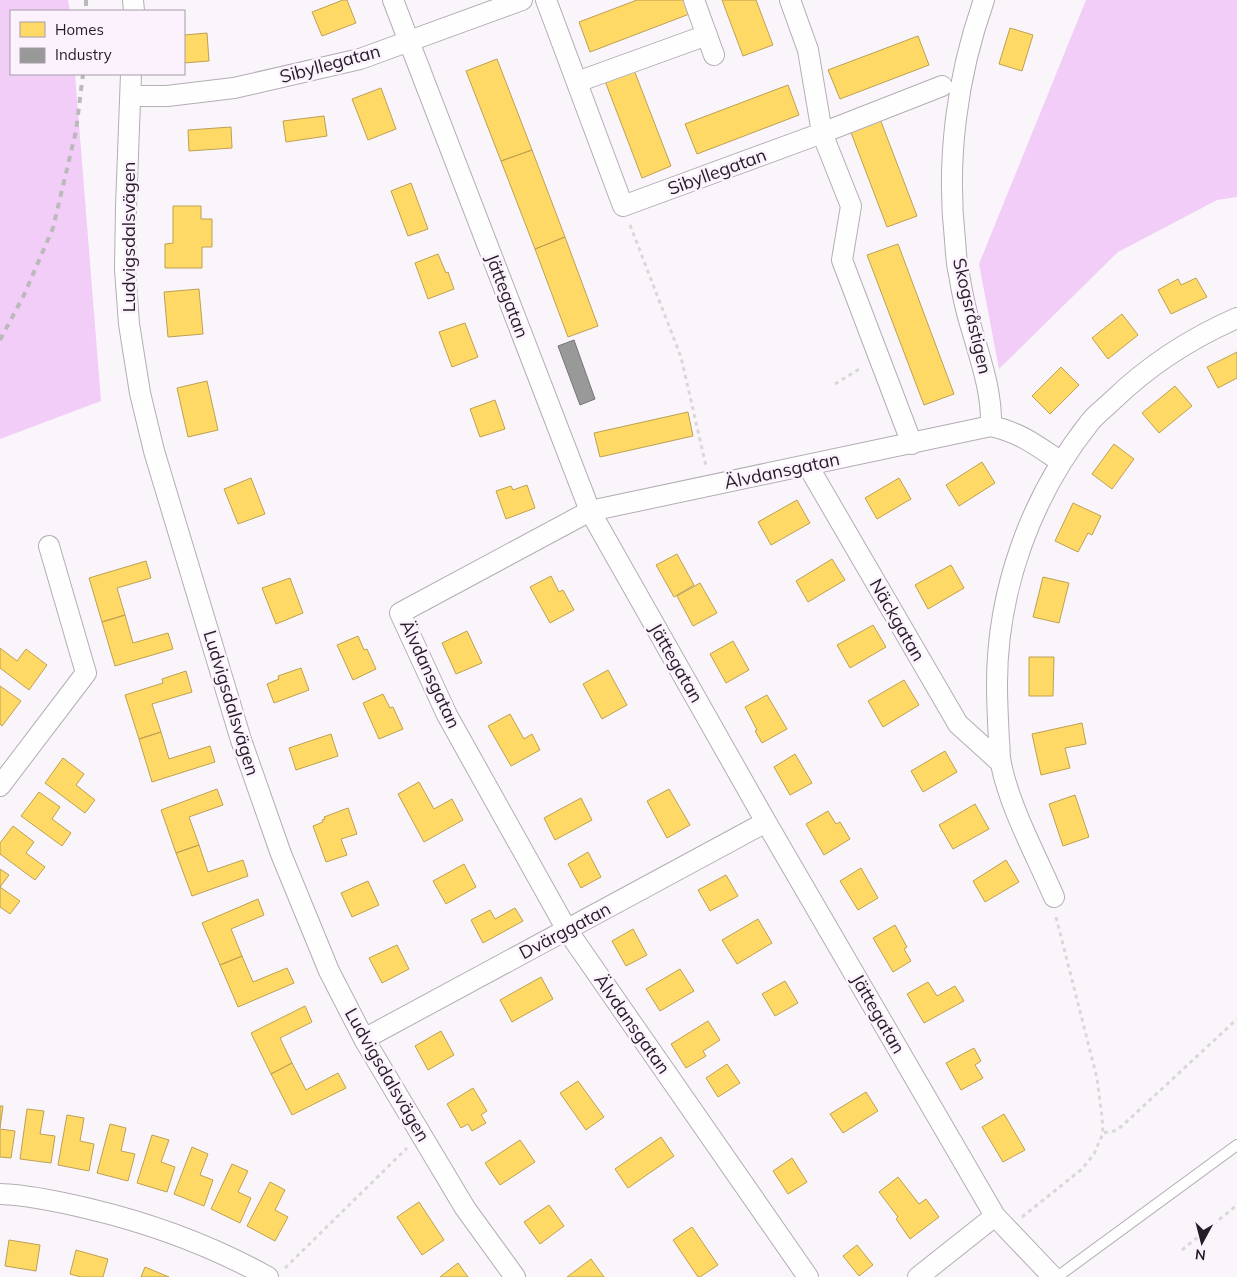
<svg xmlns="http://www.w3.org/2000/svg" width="1237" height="1277" viewBox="0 0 1237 1277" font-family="Mulish,sans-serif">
<rect width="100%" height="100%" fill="#faf5fa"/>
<path fill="#f1cdf7" d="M0 0H68L70 11H11V74H75L101 401 0 439Z
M1086 0H1237V197L1217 200 1118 252 999 369 979 264Z"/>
<path fill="#ffd966" stroke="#bda053" d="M343 0H347L356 23 322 36 312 12Z
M637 0H687L692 13 590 52 579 22Z
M722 0H756L773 45 743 56Z
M1010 28 1033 35 1022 71 999 64Z
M207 33 209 61 184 63V35Z
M918 36 929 65 840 99 828 70Z
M497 59 532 150 501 161 466 71Z
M634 70 671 166 642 178 605 81Z
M788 85 799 115 697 154 685 124Z
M381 88 396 129 368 140 352 99Z
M324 116 327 136 286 142 283 121Z
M880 119 917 216 887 227 850 130Z
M231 127 232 148 189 151 188 130Z
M532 150 565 237 535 249 501 161Z
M411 183 428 229 408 236 391 191Z
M173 206H201V219H212V247H202V268H165V244L173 243Z
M565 237 598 326 568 337 535 249Z
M898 244 954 394 924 405 867 255Z
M438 254 446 273 448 272 454 289 428 299 415 263Z
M1196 278 1207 297 1171 314 1158 290 1178 279 1181 285Z
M199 289 203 334 168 337 164 292Z
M1122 314 1138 335 1108 359 1092 338Z
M465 323 478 357 452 367 439 332Z
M1237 352V378L1218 388 1207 367Z
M1061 367 1079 385 1050 414 1032 396Z
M207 381 218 430 188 437 177 388Z
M1175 386 1192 406 1159 433 1142 413Z
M495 400 505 429 480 437 470 409Z
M688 412 693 436 600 457 594 433Z
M1114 444 1134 459 1112 489 1092 474Z
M982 462 995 483 959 506 946 485Z
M251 478 265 514 238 524 224 489Z
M899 478 911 499 877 519 865 498Z
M527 485 535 508 506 519 496 491 511 486 513 490Z
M797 500 810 523 771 545 758 522Z
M1073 503 1101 516 1092 535 1088 533 1078 552 1055 541Z
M677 554 694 585 674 597 656 565Z
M832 559 845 580 808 602 796 581Z
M146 561 151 578 117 588 125 615 102 622 89 578Z
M951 565 964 588 928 609 915 585Z
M551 576 559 592 563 590 574 610 550 623 530 587Z
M1043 577 1069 583 1059 623 1033 617Z
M290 578 303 613 276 624 262 588Z
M700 583 717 613 693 626 677 596Z
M125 615 133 643 168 633 173 649 115 666 102 622Z
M873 625 886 647 850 668 837 645Z
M467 631 482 663 456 674 442 643Z
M358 636 364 650 367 649 376 669 353 680 337 645Z
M733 641 749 670 726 683 710 654Z
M0 648 17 661 26 649 47 665 29 690 0 668Z
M1029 657H1054L1053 696H1029Z
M301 668 309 690 274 703 267 684 279 679 278 676Z
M608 670 627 705 602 719 583 684Z
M186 671 192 692 152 704 161 732 139 739 125 695 163 683 162 679Z
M904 680 919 705 883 727 868 701Z
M0 686 21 701 2 726 0 724Z
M383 694 390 708 393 707 403 729 379 739 363 703Z
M767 695 787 729 762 743 755 731 757 730 745 707Z
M510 714 524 739 532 734 540 750 511 766 488 726Z
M1082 723 1086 744 1065 748 1070 768 1041 775 1032 734Z
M161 732 169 759 210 746 215 762 152 782 139 739Z
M331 734 338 756 296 770 289 748Z
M945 751 957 772 923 792 911 771Z
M795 754 812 783 790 795 774 767Z
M63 758 84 774 76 785 95 800 85 813 45 783Z
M419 782 434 809 452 799 463 820 424 842 398 794Z
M217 789 223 805 189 817 199 845 176 853 161 810Z
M669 789 690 825 667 838 647 801Z
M39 792 60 807 52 819 71 833 62 846 21 816Z
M1075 795 1089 837 1063 846 1049 804Z
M581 798 592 820 555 840 544 818Z
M975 804 989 829 953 849 939 825Z
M348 808 357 834 341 839 347 855 326 862 313 826 323 822 322 820 325 819 324 817Z
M828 811 836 824 840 822 850 839 824 855 806 824Z
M13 826 34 842 26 853 45 867 35 880 0 854V843Z
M199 845 208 872 243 860 248 876 192 896 176 853Z
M588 852 601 877 581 888 568 864Z
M1006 860 1019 882 985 902 973 881Z
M464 864 476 887 446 904 433 881Z
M861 868 878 898 858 910 840 881Z
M0 869 9 875 0 887 20 901 10 914 0 907Z
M726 875 738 896 710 911 698 890Z
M368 881 379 905 352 917 341 893Z
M258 899 264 915 231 929 242 956 220 965 202 923Z
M515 908 523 921 483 943 471 920 490 910 495 919Z
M758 919 772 943 737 964 722 940Z
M895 925 907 947 904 949 911 961 893 972 873 938Z
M633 929 647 955 626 966 612 941Z
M397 945 409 969 382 983 369 958Z
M242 956 253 982 287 968 294 983 238 1007 220 965Z
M680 969 694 991 660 1011 646 989Z
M541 977 553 999 512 1022 500 1000Z
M785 981 798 1003 775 1016 762 994Z
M928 982 937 996 955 986 964 1001 924 1023 907 994Z
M305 1006 312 1022 280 1038 292 1063 271 1074 251 1033Z
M708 1021 720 1040 703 1051 706 1056 686 1068 671 1044Z
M441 1031 454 1055 428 1070 415 1046Z
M974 1048 981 1061 975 1065 983 1078 961 1090 946 1063Z
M292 1063 306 1090 338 1073 346 1088 292 1115 271 1074Z
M727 1064 740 1083 718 1097 706 1078Z
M578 1081 604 1117 586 1130 560 1093Z
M473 1088 487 1111 481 1115 486 1123 472 1131 468 1124 461 1128 447 1104Z
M866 1092 878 1111 843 1133 830 1114Z
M0 1106H3L0 1128Z
M27 1109 44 1111 40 1134 55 1136 51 1163 20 1159Z
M1004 1114 1025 1150 1003 1162 982 1127Z
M67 1115 84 1118 80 1141 94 1144 89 1171 58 1165Z
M110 1124 126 1128 121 1151 135 1154 128 1181 97 1173Z
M0 1129 15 1131 11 1158 0 1157Z
M152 1135 169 1140 161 1162 175 1167 167 1192 137 1183Z
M661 1137 674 1156 628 1188 615 1169Z
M520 1140 535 1162 500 1185 485 1163Z
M192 1147 208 1154 200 1175 213 1180 204 1206 174 1194Z
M792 1158 807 1182 788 1194 773 1171Z
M232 1164 248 1171 238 1192 251 1198 240 1223 211 1209Z
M898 1177 919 1204 926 1199 939 1217 910 1239 896 1219 898 1217 879 1192Z
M270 1182 285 1190 275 1210 288 1217 275 1241 247 1226Z
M419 1202 444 1240 422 1255 397 1217Z
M549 1205 564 1226 540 1244 524 1222Z
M692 1227 718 1265 700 1277H698L673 1240Z
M9 1240 40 1245 36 1271 5 1266Z
M857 1245 873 1265 859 1276 843 1256Z
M76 1250 108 1259 103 1277H81L70 1274Z
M591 1259 604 1277H567Z
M458 1263 468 1277H440Z
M145 1267 169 1277H141Z"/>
<path fill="#999" stroke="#767476" d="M574 340 595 399 580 405 558 346Z"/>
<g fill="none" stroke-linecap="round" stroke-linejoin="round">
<g stroke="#b3adb4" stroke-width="12">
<path id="service" d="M1057 1277 1237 1145"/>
</g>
<g stroke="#b3adb4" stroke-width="22">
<path id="minor" d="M133 0 134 11
M393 0 590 511 766 822 995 1216 1053 1277
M546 0 623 206 822 133 808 50 790 0
M694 0 714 55
M984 0C957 76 946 160 955 240 956 251 956 263 959 274 962 293 966 312 972 330 981 362 992 392 991 426
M131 74 126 207 125 269 129 324 140 393 154 451 241 740 281 854 329 971 364 1039 465 1208 515 1277
M577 82 707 35
M131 96H167L234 88 360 59 522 0
M912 444 842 260 851 206 822 133 942 86
M808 466 958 724 1001 763
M0 786 86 673 49 546
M1054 897C1036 855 1010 808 1001 764 999 756 1000 748 999 741 998 722 997 703 997 684 997 590 1031 496 1090 422 1096 414 1105 408 1112 401 1149 365 1189 339 1237 318
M364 1039 766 822
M0 1194C30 1195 61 1202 90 1209 153 1224 212 1246 268 1277
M808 1277 567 930 447 715 400 613 590 511 991 426C1021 433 1036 445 1061 462
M918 1277 995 1216"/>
</g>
<path stroke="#d9d7da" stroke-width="3" stroke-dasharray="4 4" stroke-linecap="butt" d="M630 225 681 357 706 466
M835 384 861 368
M1056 917 1097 1078 1102 1117 1103 1133
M1022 1217 1082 1169 1094 1154 1103 1133 1114 1131 1122 1126 1237 1019
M1182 1250 1237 1205
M285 1268 407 1148"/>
<use href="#service" stroke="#fefefe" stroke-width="10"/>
<use href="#minor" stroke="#fefefe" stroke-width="20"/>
<path stroke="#bbb9bb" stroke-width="4" stroke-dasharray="6 6" stroke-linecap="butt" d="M86 0V11
M0 340 24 295 53 228 76 131 83 74"/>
</g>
<g text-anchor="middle" stroke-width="5" stroke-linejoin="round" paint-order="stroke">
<g font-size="18" fill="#241c26" stroke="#fbf2fd">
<text transform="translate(330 64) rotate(-15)" y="6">Sibyllegatan</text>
<text transform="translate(717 172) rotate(-20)" y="6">Sibyllegatan</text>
<text transform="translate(129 237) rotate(-90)" y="6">Ludvigsdalsvägen</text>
<text transform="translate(507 296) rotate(69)" y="6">Jättegatan</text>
<text transform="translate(972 316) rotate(77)" y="6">Skogsråstigen</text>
<text transform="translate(782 471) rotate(-12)" y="6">Älvdansgatan</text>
<text transform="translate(897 620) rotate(60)" y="6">Näckgatan</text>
<text transform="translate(676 663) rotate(60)" y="6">Jättegatan</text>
<text transform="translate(430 674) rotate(65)" y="6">Älvdansgatan</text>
<text transform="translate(231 703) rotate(73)" y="6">Ludvigsdalsvägen</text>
<text transform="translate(565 931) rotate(-28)" y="6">Dvärggatan</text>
<text transform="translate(878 1014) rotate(60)" y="6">Jättegatan</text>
<text transform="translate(632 1024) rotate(55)" y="6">Älvdansgatan</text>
<text transform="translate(387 1075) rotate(60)" y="6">Ludvigsdalsvägen</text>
</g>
</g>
<rect x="10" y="10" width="175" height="65" fill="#fbf2fd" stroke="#a59ca7"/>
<rect x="20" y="22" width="25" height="15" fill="#ffd966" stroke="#a59ca7"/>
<text x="55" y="35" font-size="15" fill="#241c26">Homes</text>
<rect x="20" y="48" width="25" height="15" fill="#999999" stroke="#a59ca7"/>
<text x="55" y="60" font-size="15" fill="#241c26">Industry</text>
<g transform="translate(1202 1242) rotate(187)" stroke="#fbf2fd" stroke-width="4" paint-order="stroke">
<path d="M0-4L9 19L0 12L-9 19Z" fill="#241c26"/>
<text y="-8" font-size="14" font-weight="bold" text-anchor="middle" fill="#241c26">N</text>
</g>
</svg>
